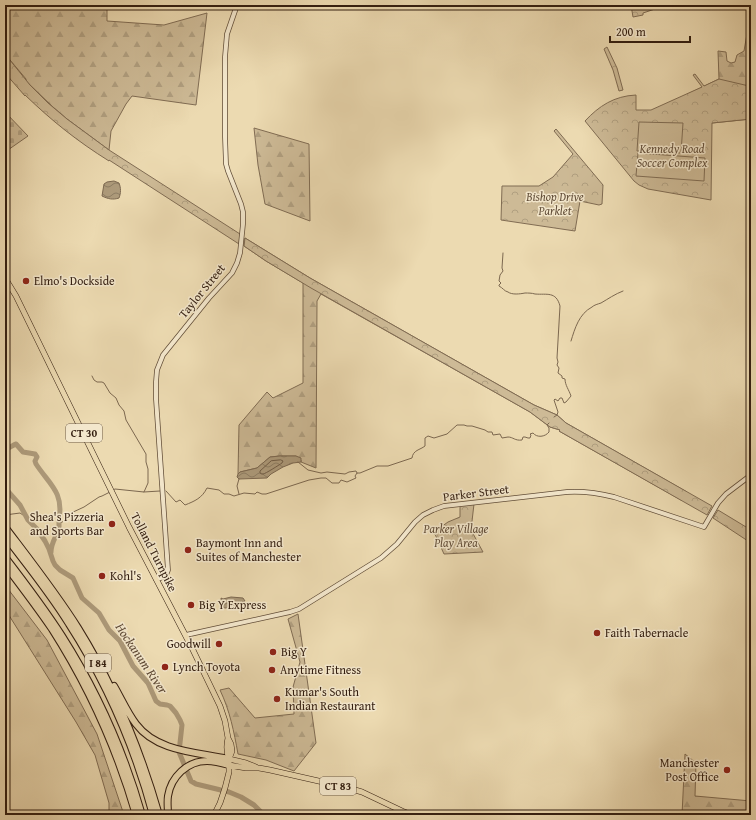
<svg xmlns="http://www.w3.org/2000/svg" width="756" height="820" viewBox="0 0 756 820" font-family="'Gentium Book Plus',serif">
<defs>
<pattern id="forest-firs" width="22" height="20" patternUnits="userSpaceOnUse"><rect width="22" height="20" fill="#cdba96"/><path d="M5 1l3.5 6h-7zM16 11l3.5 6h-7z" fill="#b09f80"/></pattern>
<pattern id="cemetery-stones" width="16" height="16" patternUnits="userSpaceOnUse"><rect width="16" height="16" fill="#cdba96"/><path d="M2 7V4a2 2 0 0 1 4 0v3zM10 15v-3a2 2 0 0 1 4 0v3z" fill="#b09f80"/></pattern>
<pattern id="park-crowns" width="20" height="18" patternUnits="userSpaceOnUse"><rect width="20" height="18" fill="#cdba96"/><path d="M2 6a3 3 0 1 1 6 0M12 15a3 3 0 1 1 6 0" fill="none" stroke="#b09f80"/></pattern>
<pattern id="water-waves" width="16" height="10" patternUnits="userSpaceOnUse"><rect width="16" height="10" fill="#ad9a7a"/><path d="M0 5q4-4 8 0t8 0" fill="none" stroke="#8d7d63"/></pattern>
</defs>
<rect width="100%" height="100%" fill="#ecdab1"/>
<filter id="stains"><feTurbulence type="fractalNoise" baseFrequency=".005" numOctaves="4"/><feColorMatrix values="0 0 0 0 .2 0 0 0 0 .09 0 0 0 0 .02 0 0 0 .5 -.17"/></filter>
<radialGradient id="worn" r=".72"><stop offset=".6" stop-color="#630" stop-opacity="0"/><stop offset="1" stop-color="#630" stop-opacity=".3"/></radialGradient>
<path fill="url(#forest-firs)" stroke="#806c53" d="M5 5H107V21L164 25 207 13 196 105 132 96 126 104 111 131 109 150 67 119 53 107 26 81V79L5 54Z
M748 28H751V82L749 86 750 114H751V119L712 123 688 94 719 79 718 51 726 52 727 61 731 63 735 62 737 55 744 51Z
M254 128 309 144 310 221 265 204 258 165Z
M245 238 310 278 534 405 557 415 566 423 687 492 681 500 559 431 560 430 550 427 530 412 321 294 317 301 316 468 301 462V460L296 456H280L270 457 257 468 240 472 238 474 239 425 267 392 273 398 303 383V283L266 261 244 246Z
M5 585 47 640 97 734 124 815H109V803L95 755 76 722 5 609Z
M298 614 316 743 294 771 266 760 238 754C234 732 230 711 220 690L229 688 255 718 294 714 293 687 300 662 288 619Z
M685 754 696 763 695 796 751 801V815H682Z"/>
<path fill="url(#cemetery-stones)" stroke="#806c53" d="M5 112 28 136 5 152Z"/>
<path fill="url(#park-crowns)" stroke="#806c53" d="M631 5H656L655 9 643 13V15L633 17Z
M607 47 617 68 623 90 619 91 613 70 604 49Z
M5 54 30 85 48 103 67 119 109 150 240 234 239 244 109 160V161C77 141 52 121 25 95V96L5 73Z
M695 74 704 86 719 79 749 86 750 114H751V119L712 123 711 200 648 189 639 185 634 181 585 121C599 106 614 96 636 95V110H651L702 87 693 75Z
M556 129 603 185 602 204 599 205 580 201 575 231 501 220 502 186H539L553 177 573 154 554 131Z
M245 238 310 278 534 405 557 415 566 423 712 506 707 515 559 431 560 430 550 427 530 412 311 288 266 261 244 246Z
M474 504 471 530 483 552 444 554 434 532 448 522 460 517V505Z
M718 510 751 530V543L713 518Z"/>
<path fill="#cdba96" stroke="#806c53" d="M639 122 683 123 681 153 637 151Z
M638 153 705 158 704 181 636 176Z"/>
<path fill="url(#water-waves)" stroke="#7c6850" d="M114 181 119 183C121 188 121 193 119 198 113 200 108 199 102 196L104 184 107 182Z
M280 456H296L301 458V462L293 463 283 467 271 474 267 478 239 479 237 477 238 474 240 472 257 468 270 457Z
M231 597 243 598 245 601 230 608H222L221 598 223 599Z"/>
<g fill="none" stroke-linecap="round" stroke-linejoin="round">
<path stroke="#705c45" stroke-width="1" d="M281 460 283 461 282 463C279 465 265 474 263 474 262 474 261 474 260 473V471L271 461Z"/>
<path stroke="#7c6850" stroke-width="1" d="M503 253 502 268 503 271 500 275 499 281 501 283 499 285V286C503 288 504 291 508 292 512 295 520 294 525 293 528 293 532 293 535 294 547 295 556 291 560 306L557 358 558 362 557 365 559 368 558 373 562 376V378L565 379C565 385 569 390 571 396L566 402 564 403 562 398H560L558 401 555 399 554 400 558 412 557 415 554 417
M571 341C575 328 579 314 592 307 594 305 598 304 601 303 608 299 615 294 623 291
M92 376 94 380 97 382H102L104 383 110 393 116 398 119 405 124 411 126 420 146 454V462L148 469V483L144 492 115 489 113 490
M298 462 308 470 321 473 327 472 345 474 349 472 356 471 357 473
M239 479 237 486 239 494
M166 491 176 502 180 500 185 505C195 501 202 498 207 488L219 490 224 494H229L234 496 244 493 255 494 257 492 262 494H266L309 480 321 478H326L332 483H339L341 480 347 482 356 478 355 476 357 473H360L377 466H388L412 458C413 450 420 450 425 446V438L428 436 434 438 447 434 457 425H464L467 426H472L485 430 488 432H492L493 435 500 434 502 438C504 438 506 437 508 437 513 437 515 441 522 440L523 437H525L528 438H530L531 435 530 434 533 433C537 438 545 437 549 432V428L547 425 549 423
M144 492 160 491
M5 515 20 513 26 517
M59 524 67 519 71 513 84 507 99 497 102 496 110 492"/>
<path stroke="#ad9a7a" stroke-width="5" d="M5 449C10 449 12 445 16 444L23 452 35 454 37 457 35 461 36 464C49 484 64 492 59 519 59 523 59 526 59 529 56 537 51 543 51 552
M5 488 20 505 28 520 37 529 45 541 49 549 53 561 55 565 60 570 73 578 82 598 99 613 109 630 120 641 133 666 148 683 156 701 160 704 167 705 170 706 176 713 180 720 182 725 179 752 191 781 196 784 229 792 241 797 254 805 264 815"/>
<g stroke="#614d38" stroke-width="5.5">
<path id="tertiary" d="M156 579C162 578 166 577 168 570L156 399V382L157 370 163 355 209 298 232 273 237 263 240 253 243 224V212L241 204 228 171 226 164 225 137V57L227 34 237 5
M186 635 290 612 299 609 381 558 397 544 415 522 423 515 433 510 444 506 567 492C584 491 598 493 614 497L704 527 718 503 726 494 751 475"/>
</g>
<g stroke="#331e10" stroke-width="6">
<path id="primary" d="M5 278 16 296 129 527 192 648 220 706 225 721 228 738 231 744 232 751 229 759V772L225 788 220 803 214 815
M228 738C226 746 226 751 229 759
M229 759 246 763 256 767
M229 765 246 768H259L270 770 345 787 362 792 402 811 412 815"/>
</g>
<g stroke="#331e10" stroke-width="8">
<path id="motorway" d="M5 527C30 560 56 593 78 628 114 686 140 749 159 815
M5 536C27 565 50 593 69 624 107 683 135 748 153 815
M5 557C25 583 44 608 62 636 97 691 124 752 142 815
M5 565C21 586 37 607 52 629 89 687 117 749 136 815
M114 686C121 698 127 712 136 724 157 752 197 752 229 759
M168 815C168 809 167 802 168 796 171 777 187 761 207 761 215 761 222 763 229 765"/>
</g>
<use href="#tertiary" stroke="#f3e7cc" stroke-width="4"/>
<use href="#primary" stroke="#ecdab1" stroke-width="5"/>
<use href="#motorway" stroke="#ecdab1" stroke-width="6"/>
</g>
<g fill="#8f2418" stroke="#f3e7cc" stroke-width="1.5">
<circle cx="26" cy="281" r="4"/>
<circle cx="112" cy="524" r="4"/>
<circle cx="188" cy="550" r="4"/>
<circle cx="102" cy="576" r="4"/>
<circle cx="191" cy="605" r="4"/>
<circle cx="597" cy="633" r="4"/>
<circle cx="219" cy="644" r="4"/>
<circle cx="273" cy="652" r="4"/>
<circle cx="165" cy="667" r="4"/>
<circle cx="272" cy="670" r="4"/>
<circle cx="277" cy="699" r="4"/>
<circle cx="727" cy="770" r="4"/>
</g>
<g text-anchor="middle" stroke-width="3" stroke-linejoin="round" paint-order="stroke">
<g fill="#f3e7cc" stroke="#6d5a48" stroke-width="1">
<rect x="66" y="424" width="36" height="18" rx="3"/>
<rect x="85" y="654" width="26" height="18" rx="3"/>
<rect x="320" y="777" width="36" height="18" rx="3"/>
</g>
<g font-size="11" font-weight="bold" fill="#331e10">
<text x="84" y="437">CT 30</text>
<text x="98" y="667">I 84</text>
<text x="338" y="790">CT 83</text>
</g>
<g font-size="12" font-style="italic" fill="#614d38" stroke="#f3e7cc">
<text x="672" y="153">Kennedy Road<tspan x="672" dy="14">Soccer Complex</tspan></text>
<text x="555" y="201">Bishop Drive<tspan x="555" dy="14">Parklet</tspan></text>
<text x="456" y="533">Parker Village<tspan x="456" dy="14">Play Area</tspan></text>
</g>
<g font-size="12" fill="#331e10" stroke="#f3e7cc" text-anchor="start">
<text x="34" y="285">Elmo's Dockside</text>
<text x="104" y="521" text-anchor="end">Shea's Pizzeria<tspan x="104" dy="14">and Sports Bar</tspan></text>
<text x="196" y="547">Baymont Inn and<tspan x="196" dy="14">Suites of Manchester</tspan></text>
<text x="110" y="580">Kohl's</text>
<text x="199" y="609">Big Y Express</text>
<text x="605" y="637">Faith Tabernacle</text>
<text x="211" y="648" text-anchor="end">Goodwill</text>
<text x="281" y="656">Big Y</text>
<text x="173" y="671">Lynch Toyota</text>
<text x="280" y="674">Anytime Fitness</text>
<text x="285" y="696">Kumar's South<tspan x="285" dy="14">Indian Restaurant</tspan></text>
<text x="719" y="767" text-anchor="end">Manchester<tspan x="719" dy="14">Post Office</tspan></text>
</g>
<g font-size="12" fill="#331e10" stroke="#f3e7cc">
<text transform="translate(202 291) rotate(-51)" y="4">Taylor Street</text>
<text transform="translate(476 493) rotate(-7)" y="4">Parker Street</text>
<text transform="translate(154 552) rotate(63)" y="4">Tolland Turnpike</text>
</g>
<g font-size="13" font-style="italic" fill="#5e4935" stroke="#f3e7cc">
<text transform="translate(142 658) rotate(56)" y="5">Hockanum River</text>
</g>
</g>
<rect width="756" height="820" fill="none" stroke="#ecdab1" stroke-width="20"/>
<rect x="6" y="6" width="744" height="808" fill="none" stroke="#331e10" stroke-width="2"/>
<rect x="10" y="10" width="736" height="800" fill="none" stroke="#331e10"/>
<path d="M610 36v6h80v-6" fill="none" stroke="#331e10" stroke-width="2"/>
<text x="616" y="36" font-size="12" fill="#331e10" stroke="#f3e7cc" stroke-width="3" paint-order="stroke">200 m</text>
<rect width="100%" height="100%" filter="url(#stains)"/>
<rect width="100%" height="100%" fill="url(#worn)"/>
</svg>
